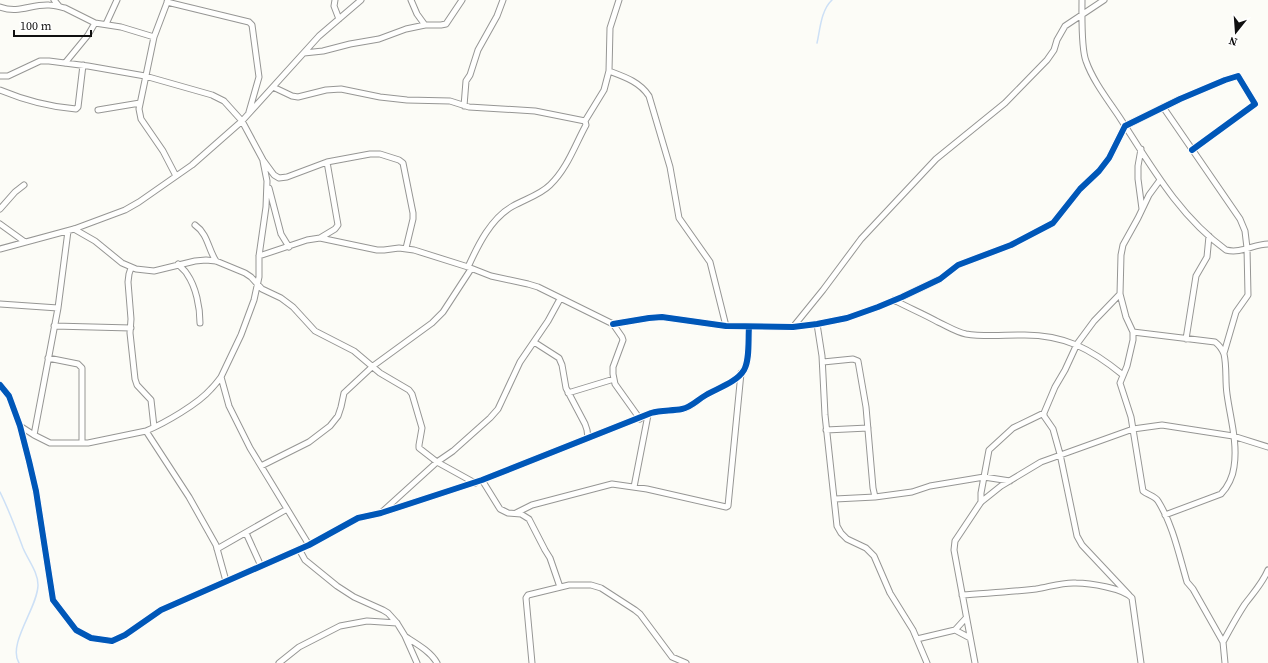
<svg xmlns="http://www.w3.org/2000/svg" width="1268" height="663" viewBox="0 0 1268 663" font-family="'Source Serif 4',serif">
<rect width="100%" height="100%" fill="#fcfcf7"/>
<g fill="none" stroke-linecap="round" stroke-linejoin="round">
<path stroke="#cde0f6" stroke-width="1.5" d="M817 43C820 30 821 10 832 0
M0 492C9 510 16 529 23 548 28 560 38 572 38 585 38 607 7 644 19 663"/>
<g stroke="#969694" stroke-width="7">
<path id="minor" d="M54 0 59 6
M168 0 154 37 139 109 141 119 163 151 176 176
M335 0 334 6 339 19
M411 0 417 14 425 25
M1082 0C1082 15 1081 48 1086 61 1093 81 1108 100 1120 118 1151 166 1179 216 1226 250 1241 254 1254 244 1268 244
M167 2 249 22 252 25 259 77 249 112
M0 7C19 14 31 4 49 5 55 5 60 7 65 8L95 23 121 27 154 37
M106 24 117 0
M304 53 323 51 350 44 379 39 406 29 425 25H441L446 24 462 0
M65 63 88 35 95 23
M609 71C625 77 640 82 649 96L670 167 679 218 710 262 726 326
M0 76H8L40 61H49L88 66 145 76 212 95 224 101 242 121 263 160 274 175 279 178 287 177 327 162 370 154H380L399 160 403 163 413 213V219L406 248
M273 87 292 96 298 97 326 90 341 89 380 97 407 100 450 101 469 107 535 111 585 121 586 125C575 145 567 169 550 185 540 195 525 199 513 206 491 218 478 245 468 267
M0 90C24 100 50 107 76 109L78 107 83 65
M464 106 466 81 470 75 478 50 497 16 503 0
M1163 107 1240 219 1245 231 1247 248 1248 295 1236 312 1224 353
M98 110 140 103
M585 121 604 90 609 71 610 28 619 0
M1141 149 1138 166V179L1142 209
M263 161 267 181 266 207 259 256V277L254 300 241 335 221 377 229 406 250 448 309 545
M1160 180 1149 195 1138 218 1123 245 1121 255 1120 294 1126 317 1133 332V340L1127 366 1120 383 1131 417 1143 491C1148 495 1155 496 1158 501 1173 525 1179 555 1187 582L1193 589 1223 642 1225 663
M269 188 281 234 289 247
M0 209 15 192 24 185
M0 224 25 242
M195 225C208 234 208 249 216 261
M74 229 95 241 122 263 136 269 154 271 195 261 206 260 216 261 245 273 251 277 262 289 281 298 293 307 315 331 354 351 380 373 409 390 412 394 422 428 419 445V448L437 462 475 483
M320 238 335 229 338 225 327 162
M0 249 74 229 125 210 139 202 192 165 242 121 319 36 361 0
M259 256 307 240 320 238 377 250H384L399 248 414 250 468 267 491 276 528 284 538 287 613 324 622 337 623 340 613 367V374L615 384 640 419
M178 264C181 268 185 270 187 274 196 287 200 307 200 323
M131 268 129 274 128 282 131 319 130 333 135 379 137 385 151 400 154 427
M1120 294 1094 321 1077 344 1065 370 1055 387 1044 413V416L1053 429 1060 454 1077 536 1082 545 1129 595
M894 300C909 308 924 314 938 322 947 326 956 332 966 334 984 337 1003 335 1021 335 1064 334 1091 349 1123 375
M0 304 58 308
M613 324 649 318 662 317 726 326 793 327 817 324 847 318 878 307 902 297 940 279 958 265 1011 245 1053 223 1080 189 1099 171 1109 158 1125 126 1180 99 1225 80 1238 76 1255 104 1192 150
M817 324 822 356 825 415 837 526 841 533 847 539 866 548 874 556 890 593 913 630 927 663
M54 326 131 328
M793 327 823 290 861 239 936 159 1005 103 1047 60 1054 50 1057 40 1065 26 1104 0
M1133 332 1215 342C1219 345 1222 349 1224 354 1227 367 1225 381 1227 394 1230 417 1238 443 1234 467 1233 476 1228 487 1221 494L1165 515
M1186 339 1196 276 1207 257 1209 236
M534 342 559 358 562 365 566 388 585 424 587 430 588 438
M48 358 78 364 82 368V443
M823 362 853 359 858 361 866 407 873 488 875 497
M0 385 9 396 20 426 29 461 36 491 53 600 76 630 91 638 112 641 125 635 161 610 309 545 358 518 381 513 482 480 651 413C661 410 672 411 682 409 692 407 697 400 706 395 718 388 737 382 744 370 750 360 748 339 749 327
M568 393 614 379
M20 426 34 435 50 443H88L146 431C165 423 198 404 211 389 215 385 218 381 221 377
M826 430 868 428
M146 431 189 497 216 545 226 581
M34 435 58 308 68 231
M261 466 309 442 330 426 338 416 341 407 344 393 373 366 432 323 443 312 471 269
M482 480 500 509 508 513 521 514 529 519 545 550 550 558 560 587
M634 487 648 415
M835 499 875 497 912 492 930 486 984 477 1010 481
M981 502V493L989 450 1013 428 1044 413
M383 511 437 462 453 451 490 418 498 409 520 362 548 321 560 299
M516 513 532 505 612 484 647 489 726 507 728 506 741 373
M246 533 261 566
M217 549 287 509
M299 549 305 560 337 586 354 597 383 610 388 613 397 623 405 636 417 663
M962 595C986 593 1011 592 1036 589 1049 587 1063 582 1076 583 1089 583 1123 588 1132 598L1141 663
M955 630 970 638
M406 637C417 644 431 652 437 663
M917 639 955 630 966 618
M1223 642C1230 629 1237 616 1245 604 1254 592 1262 584 1268 570
M279 663 299 647 340 626 367 621 397 623
M532 663 526 598 528 595 569 585H591L601 588 635 610 640 614 672 657 686 663
M975 663 954 550 955 541 981 502 1001 486 1041 462 1133 429 1162 425 1233 436 1268 447"/>
</g>
<use href="#minor" stroke="#fffffe" stroke-width="5"/>
<g stroke="#fff" stroke-width="8">
<path id="cycleway" d="M613 324 649 318 662 317 726 326 793 327 817 324 847 318 878 307 902 297 940 279 958 265 1011 245 1053 223 1080 189 1099 171 1109 158 1125 126 1180 99 1225 80 1238 76 1255 104 1192 150
M0 385 9 396 20 426 29 461 36 491 53 600 76 630 91 638 112 641 125 635 161 610 309 545 358 518 381 513 482 480 651 413C661 410 672 411 682 409 692 407 697 400 706 395 718 388 737 382 744 370 750 360 748 339 749 327"/>
</g>
<use href="#cycleway" stroke="#0057b8" stroke-width="6"/>
</g>
<g transform="translate(1236 32) rotate(197)" stroke="#ffffff" stroke-width="3" paint-order="stroke">
<path d="M0-3L7 15L0 10L-7 15Z" fill="#101010"/>
<text y="-6" font-size="11" font-weight="bold" text-anchor="middle" fill="#101010">N</text>
</g>
<path d="M14 30v6h77v-6" fill="none" stroke="#101010" stroke-width="2"/>
<text x="20" y="30" font-size="12" fill="#101010" stroke="#ffffff" stroke-width="3" paint-order="stroke">100 m</text>
</svg>
